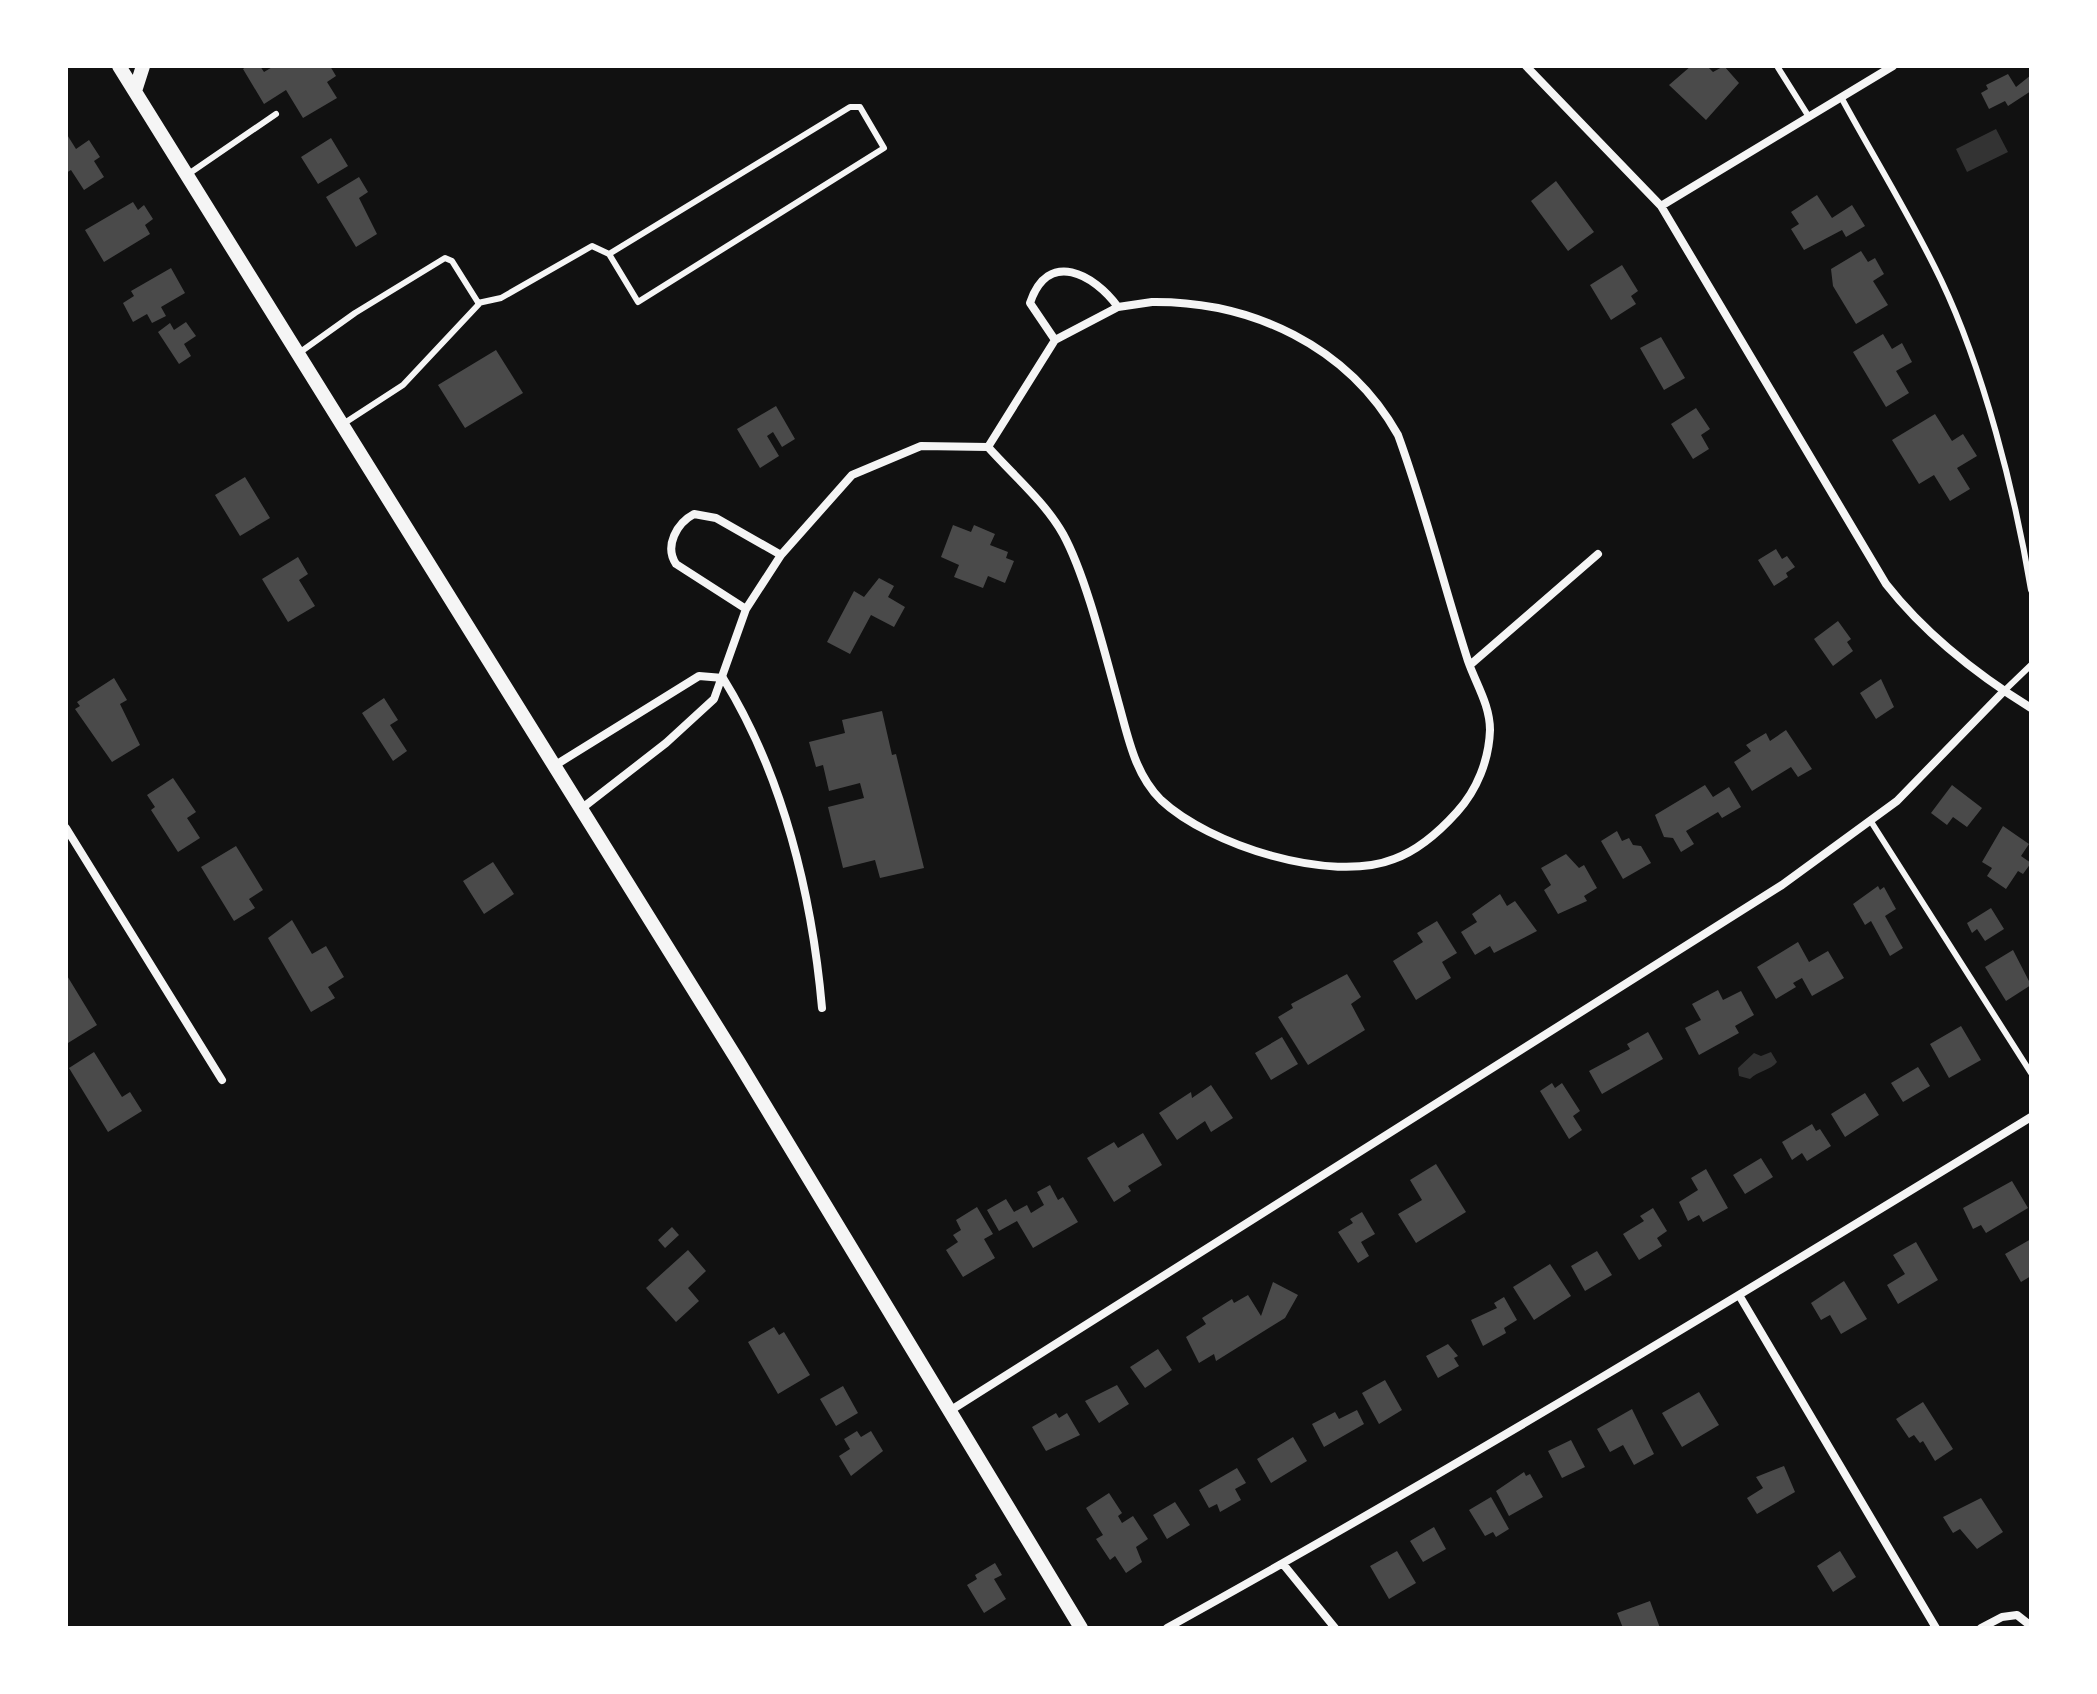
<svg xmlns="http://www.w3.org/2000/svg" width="2097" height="1694" viewBox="0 0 2097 1694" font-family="Inter,sans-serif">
<rect width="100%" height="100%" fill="#111"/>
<path fill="#333" d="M1996 129 2008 152 1967 172 1956 149Z
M1771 1052 1777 1062C1771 1070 1758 1071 1750 1079L1739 1076 1738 1068 1754 1053 1761 1056Z"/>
<path fill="#4a4a4a" d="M247 66H260L264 72 274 66H330L336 76 327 82 337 98 303 118 286 90 264 104 243 69Z
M1691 66H1707L1713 72 1724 66 1739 83 1706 120 1669 85Z
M2008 74 2016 87 2031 75V91L2008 106 2005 101 1989 109 1981 93 1988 89 1986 85Z
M66 133 76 149 89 140 100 157 94 161 104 177 84 190 71 170 66 173Z
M331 138 348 166 318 184 301 157Z
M359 177 368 192 359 198 377 234 356 247 326 197Z
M1556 181 1594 232 1568 251 1531 201Z
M1817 195 1832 218 1852 205 1865 226 1846 237 1842 230 1804 250 1791 229 1799 224 1791 212Z
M133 202 138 210 144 205 153 219 145 225 150 234 104 262 85 230Z
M1861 251 1868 262 1875 258 1884 274 1873 281 1888 305 1856 324 1833 286 1831 269Z
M1622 265 1638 291 1631 296 1636 304 1611 320 1590 285Z
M171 268 185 293 161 307 166 316 152 323 147 314 133 322 123 303 134 296 131 291Z
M186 322 196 336 184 344 191 356 179 364 158 332 170 323 174 330Z
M1883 334 1892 349 1902 343 1912 362 1896 371 1909 393 1886 407 1853 352Z
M1661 337 1685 378 1664 390 1640 348Z
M496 350 523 393 465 428 438 385Z
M776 406 795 439 782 447 773 432 767 436 779 456 760 468 737 429Z
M1696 408 1710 429 1701 435 1709 449 1693 459 1671 424Z
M1935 414 1952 441 1963 434 1977 456 1957 468 1970 489 1950 501 1934 475 1919 484 1892 440Z
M245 477 270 518 240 536 215 495Z
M953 525 971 532 974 525 995 534 990 545 1008 552 1006 558 1014 561 1005 583 988 576 983 588 954 577 959 565 941 557Z
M1776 549 1782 559 1787 556 1795 567 1786 573 1788 577 1774 586 1758 560Z
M298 557 308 574 299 580 315 606 288 622 262 579Z
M879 578 894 586 888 597 905 607 894 627 871 615 850 654 827 642 854 591 864 597Z
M1838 621 1851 639 1847 642 1853 651 1833 666 1814 639Z
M114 678 127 700 120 704 140 745 112 762 75 709 80 706 77 702Z
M1881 679 1894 707 1876 719 1860 693Z
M384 698 398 720 390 725 407 751 393 761 362 713Z
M882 711 892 755 896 754 924 868 880 878 875 860 843 868 828 807 864 798 860 783 829 791 823 765 816 767 809 742 845 733 842 720Z
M1786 730 1812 769 1798 777 1791 767 1752 791 1734 762 1751 751 1746 745 1766 733 1770 741Z
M173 778 196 812 187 818 200 838 178 852 151 810 155 807 147 795Z
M1705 785 1713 797 1729 787 1741 807 1722 818 1718 812 1686 831 1694 844 1681 852 1673 838 1664 837 1655 815Z
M1952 785 1982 808 1967 827 1953 817 1947 825 1931 813Z
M2003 826 2029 844 2021 856 2031 863 2023 874 2018 871 2006 889 1987 876 1992 868 1982 862Z
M1617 831 1622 841 1629 838 1633 845 1641 846 1651 863 1623 879 1601 841Z
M236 846 263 890 249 899 255 908 234 921 201 867Z
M1566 854 1579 868 1584 865 1597 888 1584 896 1587 901 1558 914 1544 890 1551 885 1541 868Z
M493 862 514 894 484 914 463 881Z
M1878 886 1880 890 1884 887 1896 909 1885 916 1903 948 1890 956 1871 921 1865 925 1853 904Z
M1500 894 1507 906 1515 901 1537 931 1494 953 1490 946 1475 955 1461 932 1477 922 1472 914Z
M1991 908 2004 929 1985 941 1977 929 1972 933 1967 923Z
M292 920 312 954 326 946 344 977 328 987 335 998 311 1012 268 938Z
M1437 921 1457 953 1442 962 1451 978 1416 1000 1393 961 1423 942 1417 933Z
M1798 942 1809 962 1828 951 1844 978 1812 996 1802 978 1793 983 1796 987 1776 999 1757 967Z
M2013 950 2031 985 2006 1001 1985 967Z
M66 974 97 1025 68 1043 66 1041Z
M1347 974 1361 997 1351 1004 1365 1030 1308 1065 1278 1017 1293 1008 1291 1004Z
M1718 990 1723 1000 1741 991 1754 1015 1735 1026 1739 1033 1699 1055 1685 1028 1701 1020 1692 1004Z
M1961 1026 1981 1060 1949 1078 1930 1044Z
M1648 1032 1663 1059 1602 1094 1589 1071 1630 1049 1627 1044Z
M1282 1037 1298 1064 1271 1080 1255 1053Z
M94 1052 122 1097 130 1092 142 1111 108 1132 69 1068Z
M1918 1067 1930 1086 1903 1102 1891 1083Z
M1552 1083 1555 1088 1562 1083 1580 1111 1573 1116 1582 1130 1569 1139 1540 1091Z
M1211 1085 1233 1118 1211 1132 1205 1121 1177 1140 1159 1113 1191 1092 1192 1098Z
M1865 1093 1879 1115 1845 1137 1831 1114Z
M1812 1124 1816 1131 1820 1129 1831 1146 1807 1161 1802 1153 1792 1160 1782 1142Z
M1143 1133 1162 1165 1128 1186 1131 1191 1114 1202 1087 1158 1114 1142 1118 1148Z
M1761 1158 1773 1177 1745 1194 1733 1175Z
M1436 1164 1466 1212 1416 1243 1398 1214 1422 1200 1410 1180Z
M1706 1169 1728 1208 1703 1222 1699 1215 1688 1221 1679 1202 1698 1190 1691 1178Z
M2012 1181 2028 1208 1986 1233 1981 1225 1973 1229 1963 1208Z
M1050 1185 1058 1200 1063 1197 1078 1222 1033 1248 1017 1221 999 1231 987 1210 1006 1199 1014 1212 1027 1205 1031 1213 1044 1205 1037 1192Z
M977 1207 993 1234 984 1239 995 1258 963 1277 946 1250 958 1242 953 1235 961 1230 956 1220Z
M1653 1208 1667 1231 1657 1238 1662 1246 1639 1260 1623 1234 1644 1221 1640 1216Z
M1362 1212 1375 1234 1361 1242 1369 1256 1358 1263 1338 1232 1353 1223 1350 1219Z
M672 1227 679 1235 665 1248 658 1240Z
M2031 1239V1276L2021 1282 2005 1254Z
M1916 1242 1938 1280 1898 1304 1887 1285 1905 1274 1893 1255Z
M688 1250 706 1271 688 1288 699 1301 676 1322 646 1288Z
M1597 1251 1612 1275 1585 1291 1571 1266Z
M1550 1264 1571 1296 1534 1320 1513 1287Z
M1844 1281 1867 1319 1841 1334 1830 1315 1821 1320 1811 1303Z
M1273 1282 1298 1295 1285 1318 1216 1361 1214 1354 1199 1363 1186 1337 1206 1324 1202 1318 1232 1299 1234 1303 1248 1295 1261 1316Z
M1504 1297 1517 1320 1504 1328 1506 1333 1483 1346 1471 1320 1497 1308 1494 1303Z
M774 1327 779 1335 784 1332 810 1375 778 1394 748 1342Z
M1448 1344 1458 1356 1454 1358 1459 1366 1438 1378 1426 1356Z
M1158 1349 1172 1370 1145 1388 1130 1367Z
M1385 1380 1402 1410 1379 1424 1362 1393Z
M1117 1385 1129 1404 1099 1423 1085 1401Z
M843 1386 858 1413 836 1426 820 1399Z
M1699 1392 1719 1425 1682 1447 1662 1413Z
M1923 1402 1953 1449 1935 1461 1923 1441 1920 1443 1914 1435 1909 1438 1896 1419Z
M1632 1409 1654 1454 1634 1465 1623 1445 1610 1452 1597 1429Z
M1357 1410 1364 1424 1324 1447 1312 1424 1335 1412 1339 1419Z
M1056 1413 1059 1418 1067 1413 1080 1435 1046 1451 1032 1427Z
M857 1431 861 1437 871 1431 883 1451 851 1476 839 1456 850 1449 844 1439Z
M1293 1437 1307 1461 1271 1483 1257 1459Z
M1571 1440 1585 1467 1562 1478 1548 1451Z
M1784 1466 1795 1492 1757 1514 1747 1498 1763 1488 1756 1477Z
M1237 1468 1246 1483 1235 1489 1241 1500 1220 1512 1217 1504 1209 1508 1199 1490Z
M1524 1472 1526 1476 1530 1474 1543 1497 1509 1516 1496 1491Z
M1109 1493 1122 1513 1118 1516 1122 1523 1133 1516 1148 1539 1136 1547 1142 1562 1126 1573 1115 1556 1110 1560 1096 1539 1103 1535 1086 1508Z
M1491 1497 1509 1529 1496 1537 1493 1532 1485 1536 1469 1510Z
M1981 1498 2003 1532 1977 1549 1960 1529 1953 1533 1943 1517Z
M1175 1502 1190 1525 1167 1539 1153 1515Z
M1434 1527 1446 1549 1423 1562 1410 1541Z
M1397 1551 1416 1583 1389 1599 1370 1566Z
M1840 1551 1856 1577 1833 1592 1817 1566Z
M995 1563 1002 1575 994 1579 1006 1599 984 1613 967 1585 977 1579 975 1575Z
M1650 1601 1660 1628H1623L1617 1613Z"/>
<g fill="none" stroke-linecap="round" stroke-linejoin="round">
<path stroke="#f5f5f5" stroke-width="6" d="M1777 66 1809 117
M1841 97C1874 158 1911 217 1941 280 1983 368 2015 493 2031 590
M187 175 276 114
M478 303 501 298 592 246 609 254 638 302 884 148 860 107H850L609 254
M299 353 355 313 445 258 452 261 479 304 403 385 343 424
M2004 691 2031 665
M1870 820 2031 1073"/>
<path stroke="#f5f5f5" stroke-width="8" d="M1526 66 1661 206 1886 584C1926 635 1976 674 2031 708
M1661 206 1893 66
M1152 302C1252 301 1348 346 1398 435 1425 509 1444 586 1468 661 1476 684 1490 705 1490 730 1489 760 1477 790 1457 812 1439 832 1419 850 1394 859 1331 884 1209 845 1161 800 1134 773 1128 736 1118 701 1105 654 1086 576 1063 534 1045 502 1013 475 988 447L1055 340 1118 307Z
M1055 340 1030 303C1048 249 1094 274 1118 307
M746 609 676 564C664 546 677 523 694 514L716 518 781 555
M1470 665 1598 554
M723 678C783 775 812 895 822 1008
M554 766 699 676 723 678
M581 809 666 743 714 699 746 609 781 555 852 475 921 446 988 447
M66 828 222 1080
M1739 1295 1936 1628
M948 1412 1782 885 1897 801 2004 691
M1283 1564 1335 1628
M1167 1628C1460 1466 1745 1292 2031 1117
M1981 1628 2002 1617 2017 1615 2031 1626"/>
<path stroke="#f5f5f5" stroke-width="14" d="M119 66 738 1061 1081 1628
M135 91 143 66"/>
</g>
<rect width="2097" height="1694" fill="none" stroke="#ffffff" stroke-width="136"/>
</svg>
